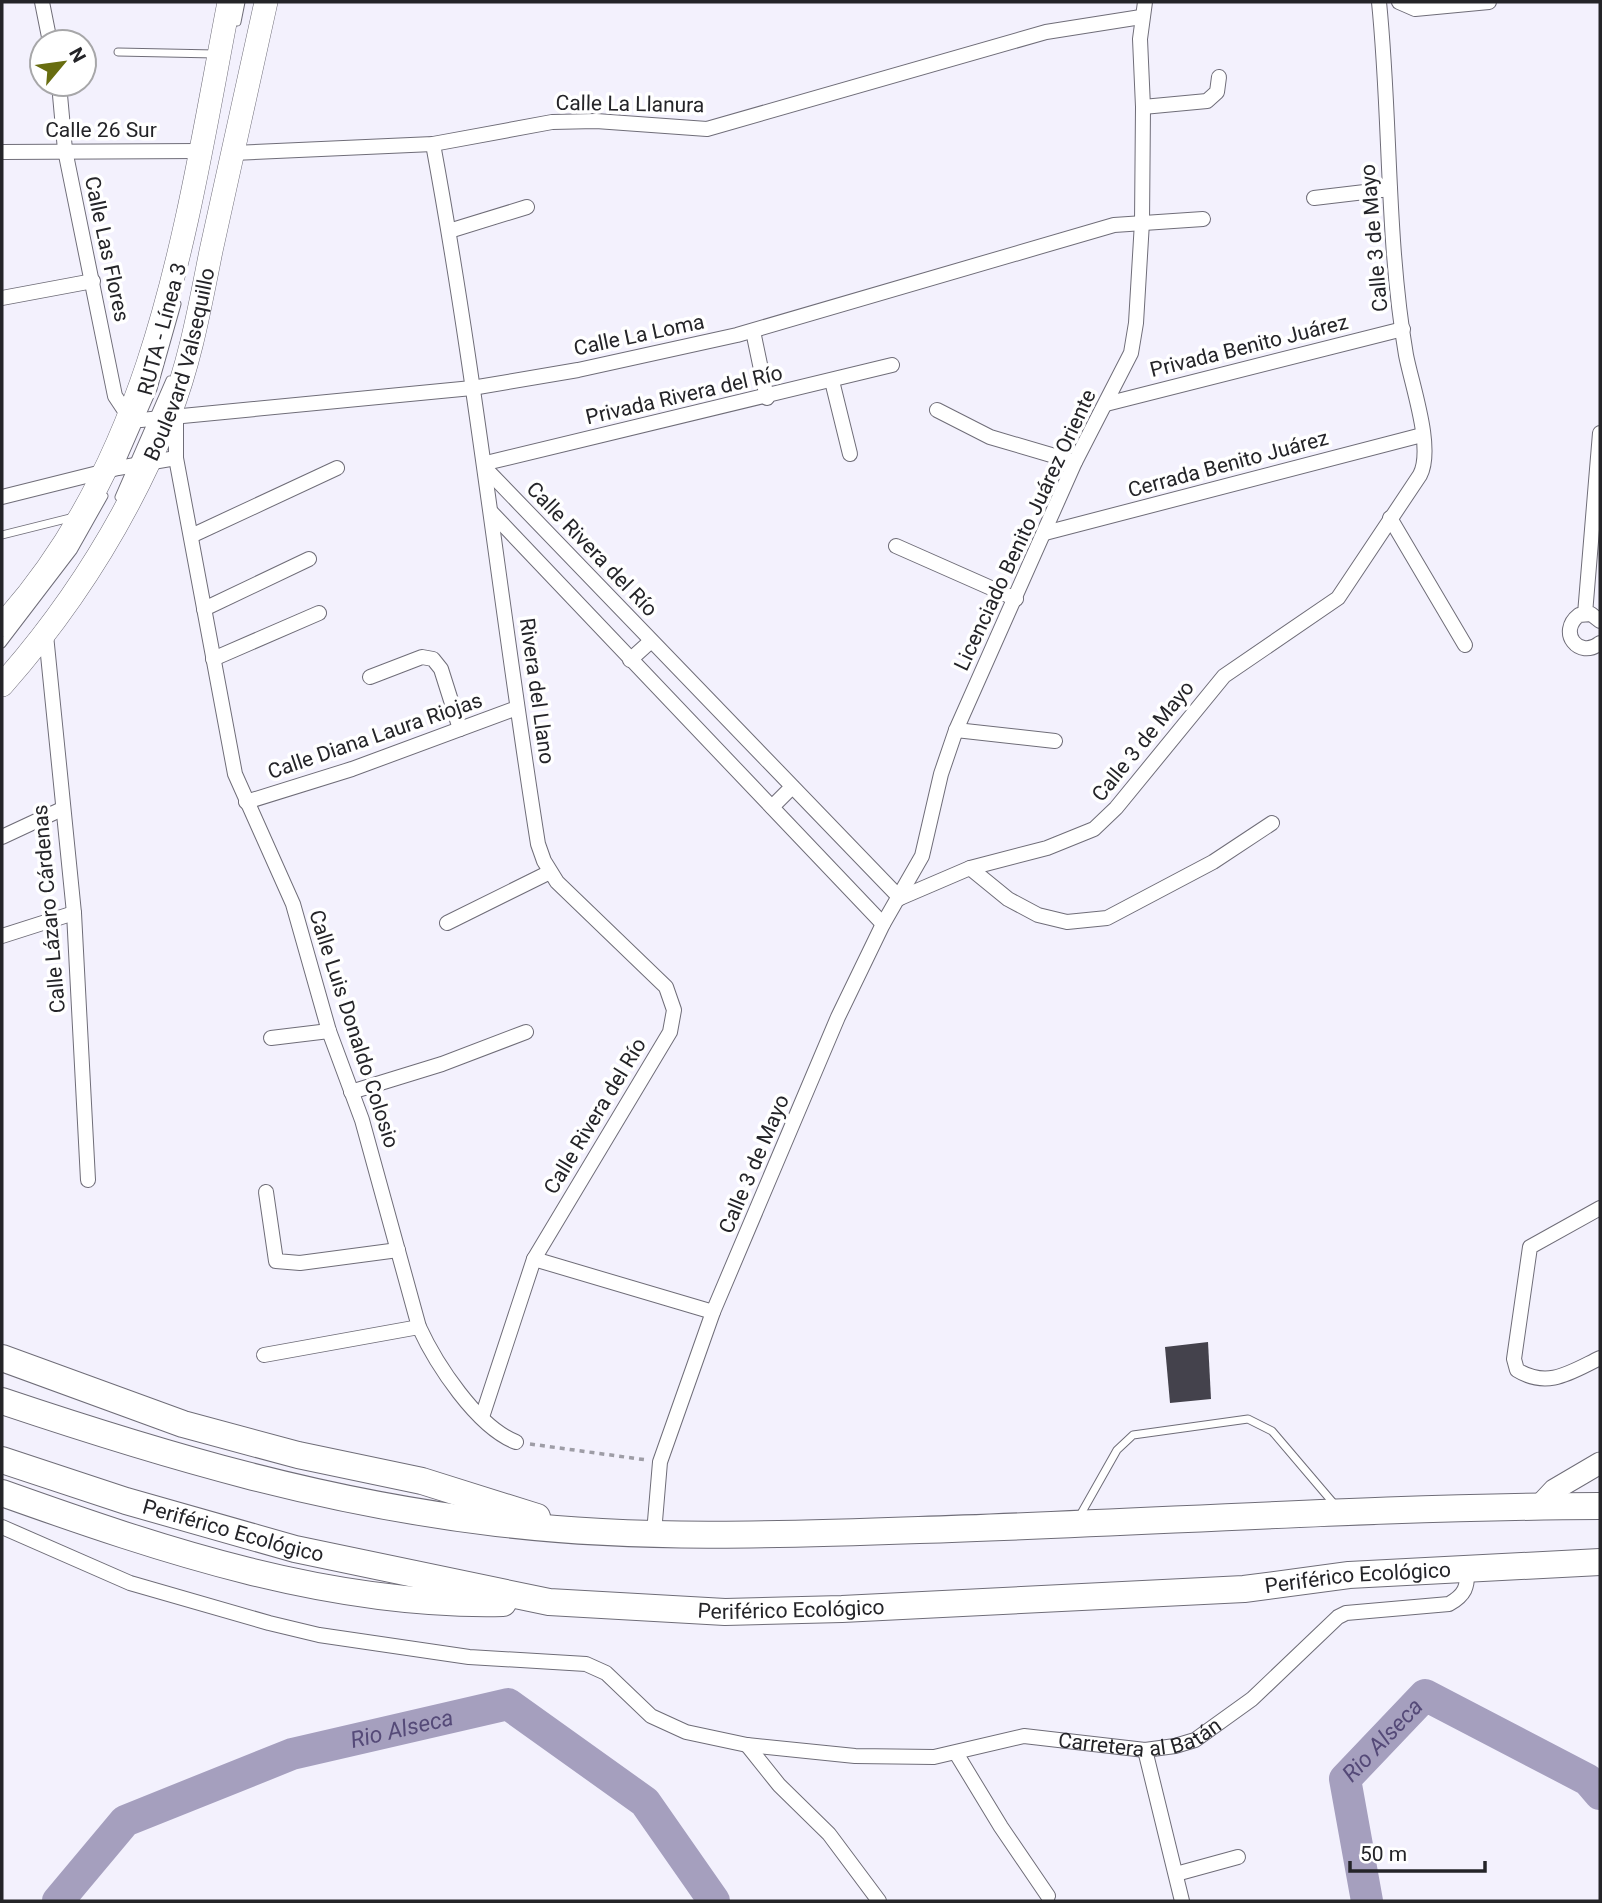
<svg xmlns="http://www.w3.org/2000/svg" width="1602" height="1903" viewBox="0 0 1602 1903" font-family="Roboto,sans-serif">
<rect width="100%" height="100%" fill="#f3f1fd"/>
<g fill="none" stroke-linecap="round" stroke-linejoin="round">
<g stroke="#a59fbe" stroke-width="32">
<path id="s1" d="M58 1901 125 1821 292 1754 508 1704 645 1802 714 1901"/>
<path id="s2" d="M1367 1901 1345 1779 1425 1695 1588 1780 1600 1794"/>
</g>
</g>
<path fill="#44424c" d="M1208 1342 1211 1399 1170 1403 1165 1347Z"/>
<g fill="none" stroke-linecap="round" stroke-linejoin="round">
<g stroke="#6f6d78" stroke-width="9">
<path id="lane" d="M237 22 241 2
M118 52 215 54
M119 467 153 389 177 304
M119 497 170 380
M2 535 74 517
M2 644 73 551 104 496
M1078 1519 1117 1450 1133 1435 1248 1419 1272 1431 1335 1505"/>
</g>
<g stroke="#6f6d78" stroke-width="16">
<g id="street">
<path d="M42 2 50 42"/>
<path d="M1399 2 1415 9 1489 2"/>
<path d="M59 84 65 150 115 396 125 411 141 420 472 388 578 370 737 335 1114 225 1203 219"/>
<path d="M1143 107 1207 101 1217 92 1219 77"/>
<path d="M433 144C476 376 501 611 538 844L544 861 557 882 666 987 674 1010 670 1032 534 1259 482 1417"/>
<path d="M2 152 200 151"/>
<path d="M233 153 433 144 552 122 596 121 707 129 1046 32 1141 17"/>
<path d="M1314 198 1390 189"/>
<path d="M449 231 527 207"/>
<path d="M2 298 93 281"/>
<path d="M753 331 767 398"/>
<path d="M832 381 850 454"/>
<path d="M1106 404 1403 329"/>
<path d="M937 410 990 437 1075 462"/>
<path d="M176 415V458L235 774 293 904 329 1031 362 1120 419 1327C436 1364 477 1427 516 1442"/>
<path d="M486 463 892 365"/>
<path d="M487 470 900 898"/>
<path d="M2 497 118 468 176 458"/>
<path d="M492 513 883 924"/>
<path d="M1390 518 1465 645"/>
<path d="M1045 533 1422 435"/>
<path d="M191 536 337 468"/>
<path d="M896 546 1016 599"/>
<path d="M204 609 309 559"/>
<path d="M1585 614 1600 433"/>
<path d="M1600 621 1591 614 1579 615C1557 632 1579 660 1600 643"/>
<path d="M46 635 74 913 88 1180"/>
<path d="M213 659 319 613"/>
<path d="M630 660 651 641"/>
<path d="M370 677 422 657 433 659 441 669 460 729"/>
<path d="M956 730 1055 741"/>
<path d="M246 802 352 769 517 708"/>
<path d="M772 807 792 787"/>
<path d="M2 837 62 809"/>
<path d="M970 868 1008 899 1038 915 1067 922 1107 918 1213 862 1272 823"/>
<path d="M900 898 970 868 1047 848 1094 829 1116 808 1224 676 1338 598 1420 475C1434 448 1412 386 1406 355 1386 238 1391 119 1379 2"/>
<path d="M447 923 550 872"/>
<path d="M2 936 74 913"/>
<path d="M271 1038 329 1031"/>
<path d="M351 1092 442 1064 526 1032"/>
<path d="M266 1192 276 1261 300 1263 398 1250"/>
<path d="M1600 1208 1530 1247 1514 1359 1517 1370C1548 1389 1571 1372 1600 1358"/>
<path d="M534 1259 713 1312"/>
<path d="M264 1355 419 1327"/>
<path id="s3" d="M2 1527 130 1583 269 1623 319 1635 469 1657 586 1664 606 1673 651 1716 686 1732 747 1745 855 1756 934 1757 1024 1736 1145 1750 1175 1746 1195 1740 1252 1699 1338 1617 1346 1613 1449 1604C1465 1595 1468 1587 1467 1569"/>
<path d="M654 1533 660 1462 713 1312 838 1017 883 924 922 856 941 774 956 730 1075 462 1131 353 1136 323 1142 222 1143 107 1140 39 1145 2"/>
<path d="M747 1745 779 1785 829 1834 879 1901"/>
<path d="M1145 1750 1182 1901"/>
<path d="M956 1753 1001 1827 1048 1896"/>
<path d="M1176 1874 1238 1857"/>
</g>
</g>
<g stroke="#6f6d78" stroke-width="23">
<path id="secondary" d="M1539 1506 1554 1490 1600 1463"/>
</g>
<g stroke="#6f6d78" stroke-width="24">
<g id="primary">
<path d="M2 625C158 454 187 219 229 2"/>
<path id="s4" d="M2 685C73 605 129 515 169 416 190 363 200 306 211 251 229 168 248 85 266 2"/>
</g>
</g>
<g stroke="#6f6d78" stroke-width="28">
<g id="highway">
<path d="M2 1358 183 1424 298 1455 422 1481 537 1517"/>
<path d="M2 1401C166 1456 325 1503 497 1523 637 1540 779 1535 919 1530 1146 1523 1373 1507 1600 1506"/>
<path id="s5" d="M2 1460 126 1501 295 1549 549 1602 725 1612 842 1609 1244 1589 1349 1575 1600 1562"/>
<path d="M2 1493C162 1550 331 1607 503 1603"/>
</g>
</g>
<path stroke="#9e9da6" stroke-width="3.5" stroke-dasharray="5 5" stroke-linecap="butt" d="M530 1444 647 1460"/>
<use href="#lane" stroke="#fff" stroke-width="7"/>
<use href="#street" stroke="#fff" stroke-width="14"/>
<use href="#secondary" stroke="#fff" stroke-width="21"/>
<use href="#primary" stroke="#fff" stroke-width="23"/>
<use href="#highway" stroke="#fff" stroke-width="26"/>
</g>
<g text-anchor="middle" stroke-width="7" stroke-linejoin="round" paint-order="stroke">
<g font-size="21" fill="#242428" stroke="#fff">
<text transform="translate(630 104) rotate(1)" y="7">Calle La Llanura</text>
<text x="101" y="137">Calle 26 Sur</text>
<text transform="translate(1374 238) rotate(-95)" y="7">Calle 3 de Mayo</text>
<text transform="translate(107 249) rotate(78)" y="7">Calle Las Flores</text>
<text transform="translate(162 329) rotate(-75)" y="7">RUTA - Línea 3</text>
<text transform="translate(639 335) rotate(-12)" y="7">Calle La Loma</text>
<text transform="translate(1249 346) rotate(-14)" y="7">Privada Benito Juárez</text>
<text dy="7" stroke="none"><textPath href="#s4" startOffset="371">Boulevard Valsequillo</textPath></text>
<text transform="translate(684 395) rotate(-13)" y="7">Privada Rivera del Río</text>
<text transform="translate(1228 464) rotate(-15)" y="7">Cerrada Benito Juárez</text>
<text transform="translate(1025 530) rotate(-65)" y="7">Licenciado Benito Juárez Oriente</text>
<text transform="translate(592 549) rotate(46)" y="7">Calle Rivera del Río</text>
<text transform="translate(537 691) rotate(82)" y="7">Rivera del Llano</text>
<text transform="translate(375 736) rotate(-19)" y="7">Calle Diana Laura Riojas</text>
<text transform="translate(1143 741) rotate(-51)" y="7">Calle 3 de Mayo</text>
<text transform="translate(49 909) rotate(-95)" y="7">Calle Lázaro Cárdenas</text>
<text transform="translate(354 1029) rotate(72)" y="7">Calle Luis Donaldo Colosio</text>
<text transform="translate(595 1116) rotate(-59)" y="7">Calle Rivera del Río</text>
<text transform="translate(754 1164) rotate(-67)" y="7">Calle 3 de Mayo</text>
<text dy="7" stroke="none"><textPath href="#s5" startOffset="242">Periférico Ecológico</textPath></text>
<text dy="7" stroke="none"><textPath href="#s5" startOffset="1376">Periférico Ecológico</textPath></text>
<text dy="7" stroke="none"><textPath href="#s5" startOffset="808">Periférico Ecológico</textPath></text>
<text dy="7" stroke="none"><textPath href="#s3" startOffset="1188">Carretera al Batán</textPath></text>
</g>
<g font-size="23" font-style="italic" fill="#554a78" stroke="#fff">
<text dy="8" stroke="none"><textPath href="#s1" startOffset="397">Rio Alseca</textPath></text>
<text dy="8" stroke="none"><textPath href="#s2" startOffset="178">Rio Alseca</textPath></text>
</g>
</g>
<rect width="1602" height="1903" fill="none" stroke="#242428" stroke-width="7"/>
<g transform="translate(63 63) rotate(61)"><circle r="33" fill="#ffffff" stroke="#a7a7a9" stroke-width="2"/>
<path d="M0-5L12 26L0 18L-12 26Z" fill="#686d10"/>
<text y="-10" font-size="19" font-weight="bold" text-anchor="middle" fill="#242428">N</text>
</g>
<path d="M1350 1861v10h135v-10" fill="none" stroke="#242428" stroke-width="3.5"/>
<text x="1360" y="1861" font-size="21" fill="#242428" stroke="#ffffff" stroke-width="5" paint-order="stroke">50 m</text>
</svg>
